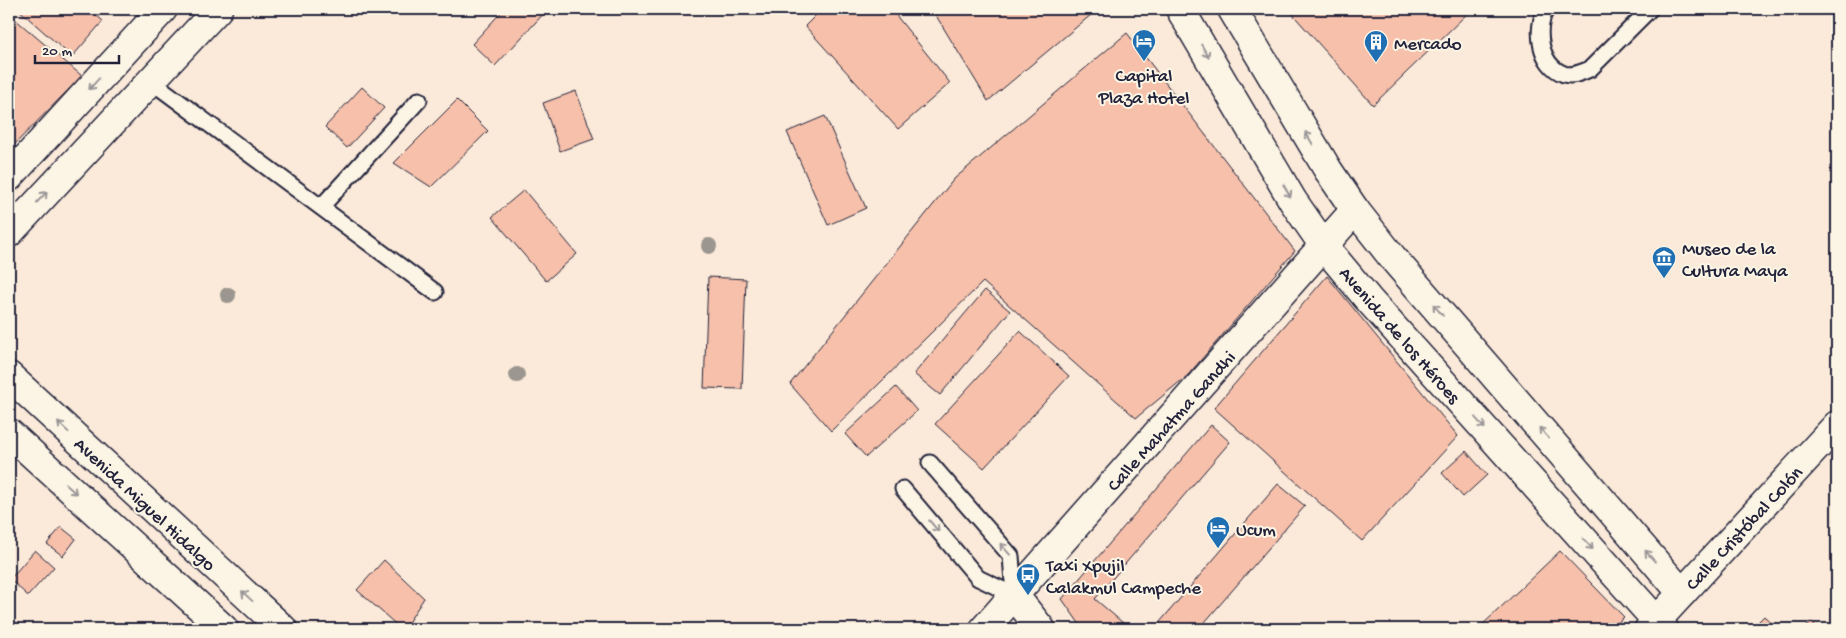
<svg xmlns="http://www.w3.org/2000/svg" width="1846" height="638" viewBox="0 0 1846 638" font-family="'Gochi Hand',sans-serif">
<rect width="100%" height="100%" fill="#fbead9"/>
<filter id="ink" filterUnits="userSpaceOnUse"><feTurbulence type="fractalNoise" baseFrequency=".02" numOctaves="2"/><feDisplacementMap in="SourceGraphic" scale="10" xChannelSelector="R" yChannelSelector="G"/><feConvolveMatrix kernelMatrix="1 2 1 2 8 2 1 2 1" color-interpolation-filters="sRGB"/></filter>
<g filter="url(#ink)">
<path fill="#f6c0aa" stroke="#22223b" d="M18 9H89L103 21 72 57Z
M504 9H548L495 66 472 44Z
M811 9H824L818 15Z
M822 9H891L950 83 898 129 805 26Z
M932 9H1098L988 101Z
M1288 9H1472L1373 105Z
M9 14 82 76 9 150Z
M1127 33 1295 251 1188 375 1136 418 983 282 831 431 790 384 954 179Z
M362 87 384 108 347 148 325 127Z
M576 91 594 139 560 151 543 103Z
M457 100 488 131 431 187 394 163Z
M825 116 866 208 828 225 787 132Z
M524 190 577 254 546 281 492 217Z
M1327 276 1458 436 1362 541 1214 408Z
M708 277 746 279 742 389 704 388Z
M985 290 1010 311 940 395 914 374Z
M1020 331 1069 376 984 468 935 424Z
M896 387 917 411 866 457 845 434Z
M1211 425 1230 442 1095 599 1130 629H1083L1062 599Z
M1466 451 1487 475 1463 497 1442 473Z
M1278 484 1305 506 1199 629H1154Z
M61 527 76 539 63 556 47 544Z
M35 550 54 567 28 596 10 579Z
M1560 551 1624 617 1611 629H1478Z
M384 560 424 598 404 629H401L357 590Z
M1764 616 1778 629H1751Z
M1812 622 1818 629H1804Z
M154 624 160 629H150Z"/>
<g fill="none" stroke-linecap="round" stroke-linejoin="round">
<g stroke="#22223b" stroke-width="19">
<path id="lane" d="M1546 9C1535 28 1539 65 1564 74 1573 77 1582 72 1590 69L1650 9
M151 81 435 292
M321 207 419 100
M903 489 978 578 1014 595 1011 556 930 463"/>
</g>
<g stroke="#22223b" stroke-width="31">
<path id="street" d="M9 177 163 9
M9 233 218 9
M9 376 283 629
M9 433 224 629
M1014 595 1041 629
M984 629 1355 210
M1649 629 1837 425"/>
</g>
<g stroke="#22223b" stroke-width="31">
<path id="secondary" d="M1180 9 1293 201 1324 246 1368 299 1664 629
M1232 9 1328 170 1355 210 1392 257 1682 593"/>
</g>
<use href="#lane" stroke="#fcf5e5" stroke-width="15"/>
<use href="#street" stroke="#fcf5e5" stroke-width="28"/>
<use href="#secondary" stroke="#fcf5e5" stroke-width="28"/>
</g>
<g fill="#9b968f">
<circle cx="709" cy="246" r="8"/>
<circle cx="228" cy="295" r="8"/>
<circle cx="517" cy="375" r="8"/>
</g>
<defs><path id="oneway-shaft" d="M-6 0H5M1.5-3L5.5 0L1.5 3" fill="none" stroke-width="1.6" stroke-linecap="round" stroke-linejoin="round" transform="scale(1.25)"/></defs>
<g stroke="#9a9698">
<use href="#oneway-shaft" transform="translate(1205 51) rotate(60)"/>
<use href="#oneway-shaft" transform="translate(94 84) rotate(132)"/>
<use href="#oneway-shaft" transform="translate(1309 138) rotate(-121)"/>
<use href="#oneway-shaft" transform="translate(1287 191) rotate(60)"/>
<use href="#oneway-shaft" transform="translate(42 197) rotate(-47)"/>
<use href="#oneway-shaft" transform="translate(1438 310) rotate(-131)"/>
<use href="#oneway-shaft" transform="translate(1480 423) rotate(48)"/>
<use href="#oneway-shaft" transform="translate(63 427) rotate(-137)"/>
<use href="#oneway-shaft" transform="translate(1544 433) rotate(-131)"/>
<use href="#oneway-shaft" transform="translate(71 489) rotate(42)"/>
<use href="#oneway-shaft" transform="translate(934 526) rotate(50)"/>
<use href="#oneway-shaft" transform="translate(1588 544) rotate(48)"/>
<use href="#oneway-shaft" transform="translate(1005 549) rotate(-131)"/>
<use href="#oneway-shaft" transform="translate(1650 556) rotate(-131)"/>
<use href="#oneway-shaft" transform="translate(247 596) rotate(-137)"/>
</g>
</g>
<defs>
<g id="hotel-pin" transform="scale(1.25)"><path d="M0 17L-7.5 6A9.5 9.5 0 1 1 7.5 6Z" fill="#1f6fb2" stroke="#fcf5e5"/><path d="M-6-4.5h1.5V1H6V5H4.5V3h-9V5H-6ZM-4 0a1.8 1.8 0 1 1 3.6 0ZM.5 0V-2.5h3Q6-2.5 6 0Z" fill="#fff"/></g>
<g id="building-pin" transform="scale(1.25)"><path d="M0 17L-7.5 6A9.5 9.5 0 1 1 7.5 6Z" fill="#1f6fb2" stroke="#fcf5e5"/><path d="M-4-6H4V6H1V3H-1V6H-4ZM-2.5-4.3h1.7v1.8h-1.7ZM.8-4.3h1.7v1.8H.8ZM-2.5-1h1.7V.8h-1.7ZM.8-1h1.7V.8H.8Z" fill="#fff"/></g>
<g id="museum-pin" transform="scale(1.25)"><path d="M0 17L-7.5 6A9.5 9.5 0 1 1 7.5 6Z" fill="#1f6fb2" stroke="#fcf5e5"/><path d="M0-6L6-3V-2H-6V-3ZM-5-1h2V3h-2ZM-1-1h2V3h-2ZM3-1h2V3H3ZM-6 4H6V6H-6Z" fill="#fff"/></g>
<g id="bus-pin" transform="scale(1.25)"><path d="M0 17L-7.5 6A9.5 9.5 0 1 1 7.5 6Z" fill="#1f6fb2" stroke="#fcf5e5"/><path d="M-5-6H5V4H4V6H2V4H-2V6H-4V4H-5ZM-3.5-4V0h7V-4ZM-3.5 1.2v1.5H-2V1.2ZM2 1.2v1.5H3.5V1.2Z" fill="#fff"/></g>
</defs>
<g fill-rule="evenodd">
<use href="#hotel-pin" x="1144" y="41"/>
<use href="#building-pin" x="1376" y="42"/>
<use href="#museum-pin" x="1664" y="258"/>
<use href="#hotel-pin" x="1218" y="528"/>
<use href="#bus-pin" x="1028" y="575"/>
</g>
<g text-anchor="middle" stroke-width="4" stroke-linejoin="round" paint-order="stroke">
<g font-size="19" fill="#22223b" stroke="#fcf5e5" text-anchor="start">
<text x="1394" y="49">Mercado</text>
<text x="1144" y="81" text-anchor="middle">Capital<tspan x="1144" dy="22">Plaza Hotel</tspan></text>
<text x="1682" y="254">Museo de la<tspan x="1682" dy="22">Cultura Maya</tspan></text>
<text x="1236" y="535">Ucum</text>
<text x="1046" y="571">Taxi Xpujil<tspan x="1046" dy="22">Calakmul Campeche</tspan></text>
</g>
<g font-size="19" fill="#22223b" stroke="#fcf5e5">
<text transform="translate(1401 334) rotate(49)" y="7">Avenida de los Héroes</text>
<text transform="translate(1170 420) rotate(-48)" y="7">Calle Mahatma Gandhi</text>
<text transform="translate(146 503) rotate(43)" y="7">Avenida Miguel Hidalgo</text>
<text transform="translate(1743 527) rotate(-47)" y="7">Calle Cristóbal Colón</text>
</g>
</g>
<rect width="1846" height="638" fill="none" stroke="#fcf5e5" stroke-width="30"/>
<rect x="15" y="15" width="1816" height="608" fill="none" stroke="#22223b" stroke-width="2" filter="url(#ink)"/>
<path d="M35 55v8h84v-8" fill="none" stroke="#22223b" stroke-width="2.5"/>
<text x="42" y="55" font-size="15" fill="#22223b" stroke="#fcf5e5" stroke-width="4" paint-order="stroke">20 m</text>
</svg>
